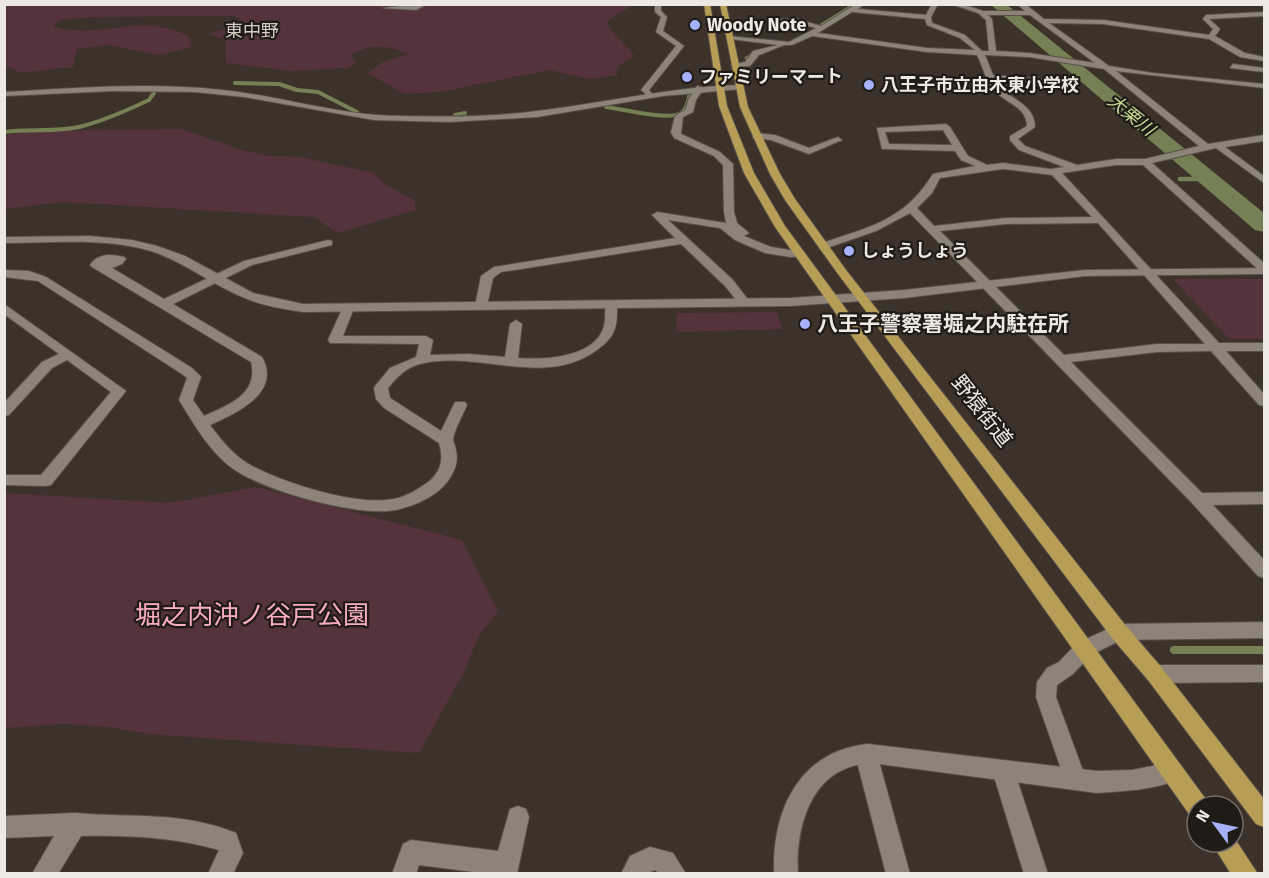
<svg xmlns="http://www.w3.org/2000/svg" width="1269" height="878" viewBox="0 0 1269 878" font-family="'Fira Sans','Noto Sans JP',sans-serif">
<rect width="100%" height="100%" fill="#3c322a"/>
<path fill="#55333c" d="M4 5H633L610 19 606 24 634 55 617 68V75L590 79 550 70 439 92 404 94 368 73 383 62 409 54C388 45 369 43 350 56L356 62 348 68 292 71 226 63V40L208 34 245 24 235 16 88 17 61 20 53 26C94 42 142 10 188 36L192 47 159 55 108 45 77 49 73 67 21 73 5 65Z
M181 129 245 151 271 156 299 157 371 172 388 186 414 200 416 210 337 233 314 217 64 202 5 209V135L31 131Z
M1173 279H1264V339H1229Z
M777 312 782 329 676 332 677 313Z
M256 487 462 540 498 611 478 637 464 672 419 753 148 734 110 727 63 724 5 728V493L170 503Z"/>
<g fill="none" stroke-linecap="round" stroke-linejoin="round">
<path stroke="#758154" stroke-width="3" d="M821 25 855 4
M746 58 758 51"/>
<path stroke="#758154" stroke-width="4" d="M235 83 279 84 297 90 318 92 357 112
M606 107C623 109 664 120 679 114 687 111 688 100 690 93
M455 115 465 113
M4 132C30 128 57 133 83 126 105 120 128 110 149 100L154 93"/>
<path stroke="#758154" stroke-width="4.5" d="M1180 179H1210"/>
<path stroke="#758154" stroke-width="8" d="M1174 650H1264"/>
<path fill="#758154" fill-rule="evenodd" d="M990 4H1006L1264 213V232L1255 230Z"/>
<g stroke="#585048" stroke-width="2">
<path id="minor" d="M418 4H427L416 10 383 8Z
M655 4H661V11L667 17 663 31 684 46 649 90 653 95 649 97 641 90 676 46 656 32 661 17 655 12Z
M856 4 863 5 858 9 926 15 932 4H938L931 17 932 23 965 35 982 51H989L986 20 978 13 951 4H962L983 11H1025L1017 4H1025L1044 19 1103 20 1209 35 1213 29 1203 19 1206 15 1264 12V16L1209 19 1220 29 1215 36 1245 53 1264 57V61L1240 57 1209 39 1103 24 1049 23 1109 66 1153 73 1264 84V88L1116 71 1208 144 1264 135V141L1225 147 1264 176V183L1216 148 1152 163 1264 263V272L1260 271 1143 165H1116L1062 173 1219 343H1264V351H1226L1264 394V406L1259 405 1211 351 1157 352 1071 362 1202 493 1264 492V504L1213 505 1264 560V578L1258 576 1192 503 910 213 876 231 827 248H819V244C869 227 904 221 933 174L975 166 961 160 955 151 882 149 877 128 946 124 950 127 968 156 987 165 1003 163 1051 169 1064 167 1019 150 1010 140V136L1027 126C1026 105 1005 104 993 89 985 79 983 66 977 55L927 52 812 36 792 45H784L759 55 750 66 735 67 731 65 745 62 753 51 778 45 730 39 728 36 789 42 816 28 797 23 771 22 769 19H797L821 26ZM852 12 925 19 927 25 960 38 975 50 927 48 818 33ZM988 15H1030L1095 63 1029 53 996 51 992 19ZM985 55 1029 57 1104 69 1199 146 1145 159H1116L1077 165 1025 146 1018 139 1035 127C1034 101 1006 100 995 80L1045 83 1049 81 1045 79 993 75ZM943 130 952 145 889 144 885 132ZM1003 169 1052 175 1092 217 1006 218 934 226 917 208 932 193 940 178ZM1098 223 1205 344H1157L1064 355 940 231 1006 224Z
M1233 64 1264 68V72L1230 68Z
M697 86 704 88 696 100 693 112 683 117 681 134 720 152 733 164 734 212 737 223 749 233 744 236 771 247 803 252V256L790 257 765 253 735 240 720 228 668 220 733 280 750 302 748 305H740L725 286 681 244 501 272 493 278 487 306 481 310 477 309 475 306 481 276 494 267 675 238 652 215 657 212 726 223 724 212 723 165 714 156 674 138 671 132 675 116 686 109 688 100Z
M756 133 775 135 809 148 838 137 842 140 809 154 771 140 753 138V134Z
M328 240 332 241V245L252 265 173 304 262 357C282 393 236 413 210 425 222 441 235 457 252 466 287 484 360 508 398 498 409 495 418 489 427 483 441 472 444 460 439 443L384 408 376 399 374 388 376 385 390 368 416 357 419 344 330 343 328 340 344 305 348 304 354 308 343 336H426L433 340 430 355 468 354 505 357 510 324 516 320 522 324 518 358C544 360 592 358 603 329 606 321 605 313 605 305L611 301 617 305C618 331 613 340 591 354 540 386 476 350 420 364 405 368 397 377 388 388L390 398 441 431 455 402H465L467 405C463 415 455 428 453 439 453 442 456 447 456 451 459 462 454 472 448 481 435 498 409 509 388 511 349 514 264 491 232 468 209 451 194 424 179 400L187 378 182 374 38 281 4 277V270L29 271 46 277 192 368 201 377 193 400 204 416C229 405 259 394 251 362L92 267 90 265C98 253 111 254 124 257L126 259 122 264 112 268 164 299 244 261Z
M4 304 126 391 51 485 45 486 4 485V475H41L111 392 67 360 52 368 9 415 4 416V403L42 362 59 354 4 314Z
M1264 622V638L1121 640 1091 655 1073 674 1057 685 1056 697 1086 779 1083 786 1075 789 1067 786 1036 697 1037 682 1047 668 1059 662 1077 643 1119 624Z
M1155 665H1264V682L1155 683 1148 680 1145 674 1148 668Z
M866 744 874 747 877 754 910 874H886L855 754 858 747Z
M1003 760 1011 763 1014 770 1048 874H1024L992 770 995 763Z
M518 806 526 809 529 817 517 874H489L419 865 416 874H392L403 844 411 840 498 851 510 809Z
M75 813C130 818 183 811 236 833L243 853 233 874H208L219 850C174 837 127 835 81 836L58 874H32L54 836 4 838V816Z
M650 847 673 853 686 874H660L655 870 646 874H621L630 856Z"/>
</g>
<g stroke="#585048" stroke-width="2">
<path id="tertiary" d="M739 85H742V89L663 96 537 117 449 122 374 120 244 97 195 92 113 91 4 96V92C77 88 150 82 222 90 282 96 340 116 401 116 446 117 492 117 537 111 605 103 671 87 739 85Z
M90 236 132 240 157 246 185 256 253 293 303 304 790 298 904 290 1085 270 1264 268V274L1085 276 904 298 790 306 303 312C283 309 263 306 245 298 212 285 185 262 151 251 104 237 52 243 4 243V237Z
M868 744 1097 771 1132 770 1172 762 1180 765 1183 772 1180 779C1154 790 1125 791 1097 793L879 764C815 759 795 822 798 874H774C772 810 799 751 868 744Z"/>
</g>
<g stroke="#585048" stroke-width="2">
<path id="primary" d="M704 4H710L727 106 754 173 785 226 1205 798 1208 806H1197V817L1189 814 775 227 744 173 719 106Z
M720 4H726L748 107 780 174 795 199 846 270 1126 626 1162 668 1264 799V827L1256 824 1148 680 1112 638 838 274 785 200 770 174 740 107Z
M1233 836 1258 874H1231L1211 842H1233Z"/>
</g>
<use href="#minor" fill="#8e8379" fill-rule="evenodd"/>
<use href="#tertiary" fill="#8e8379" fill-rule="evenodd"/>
<use href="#primary" fill="#b79d56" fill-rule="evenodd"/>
</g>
<g fill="#a6b1fc" stroke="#1f1b17" stroke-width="2">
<circle cx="695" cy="25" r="6"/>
<circle cx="687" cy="77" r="6"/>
<circle cx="869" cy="85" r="6"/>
<circle cx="849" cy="251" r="6"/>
<circle cx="805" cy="324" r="6"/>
</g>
<g text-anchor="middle" stroke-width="4.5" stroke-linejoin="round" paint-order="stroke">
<g font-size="18" font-weight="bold" fill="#eee8e3" stroke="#1f1b17" text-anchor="start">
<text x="707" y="31">Woody Note</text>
<text x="699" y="83">ファミリーマート</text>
<text x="881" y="91">八王子市立由木東小学校</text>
<text x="861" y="257">しょうしょう</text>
</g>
<g font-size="18" fill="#d9ccc2" stroke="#1f1b17">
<text x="252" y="37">東中野</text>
</g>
<g font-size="18" font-style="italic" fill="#c6d991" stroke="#1f1b17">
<text transform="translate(1131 115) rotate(39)" y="6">大栗川</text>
</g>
<g font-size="21" font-weight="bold" fill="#eee8e3" stroke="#1f1b17" text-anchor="start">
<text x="817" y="331">八王子警察署堀之内駐在所</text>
</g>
<g font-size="21" fill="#eee8e3" stroke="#1f1b17">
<text transform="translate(982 411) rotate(52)" y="7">野猿街道</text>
</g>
<g font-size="26" fill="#fdadc0" stroke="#1f1b17">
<text x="252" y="624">堀之内沖ノ谷戸公園</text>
</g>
</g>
<rect width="1269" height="878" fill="none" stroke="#eee8e3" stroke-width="12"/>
<g transform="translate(1215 824) rotate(303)"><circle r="28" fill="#1f1b17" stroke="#726d69" stroke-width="1.5"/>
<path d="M0-4.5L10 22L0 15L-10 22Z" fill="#a6b1fc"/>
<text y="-9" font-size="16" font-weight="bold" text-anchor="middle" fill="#eee8e3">N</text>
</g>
</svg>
